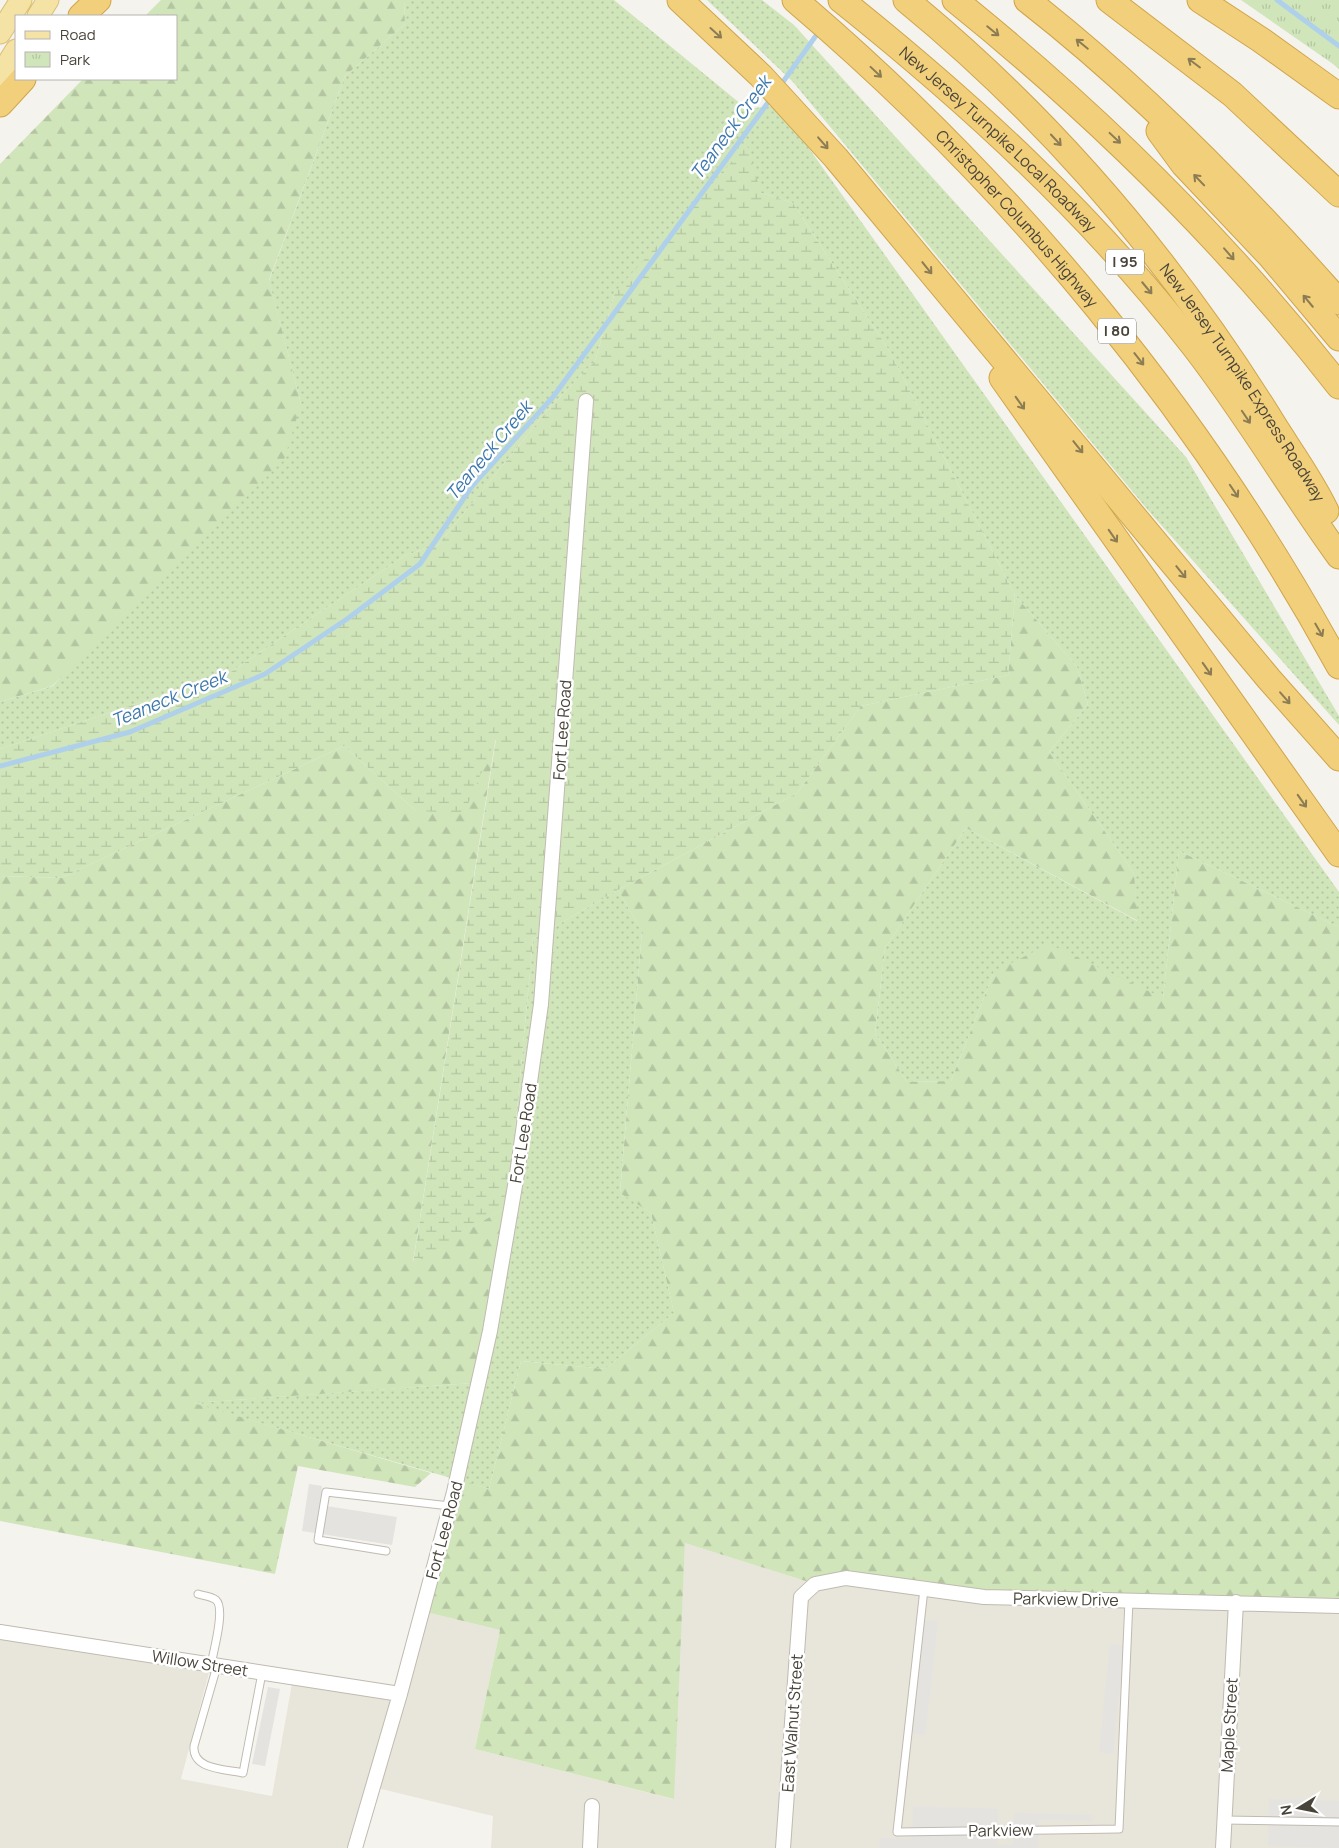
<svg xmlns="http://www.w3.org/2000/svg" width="1339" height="1848" viewBox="0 0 1339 1848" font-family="Manrope,sans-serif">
<defs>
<pattern id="grass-dots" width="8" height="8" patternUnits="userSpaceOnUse" patternTransform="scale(1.25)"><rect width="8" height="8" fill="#d0e5ba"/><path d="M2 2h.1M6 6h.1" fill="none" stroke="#b4c6a1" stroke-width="1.8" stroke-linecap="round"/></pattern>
<pattern id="forest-firs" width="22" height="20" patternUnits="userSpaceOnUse" patternTransform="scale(1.25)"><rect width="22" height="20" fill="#d0e5ba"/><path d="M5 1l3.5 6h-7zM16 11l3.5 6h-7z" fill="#b4c6a1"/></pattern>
<pattern id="wetland-marsh" width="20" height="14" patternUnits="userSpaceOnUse" patternTransform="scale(1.25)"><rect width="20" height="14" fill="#d0e5ba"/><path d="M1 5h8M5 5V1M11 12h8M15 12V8" fill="none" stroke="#b4c6a1"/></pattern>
<pattern id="park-tufts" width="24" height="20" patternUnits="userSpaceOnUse" patternTransform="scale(1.25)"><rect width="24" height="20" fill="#d0e5ba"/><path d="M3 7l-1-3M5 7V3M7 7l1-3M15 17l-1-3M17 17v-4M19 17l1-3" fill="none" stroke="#b4c6a1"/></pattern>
</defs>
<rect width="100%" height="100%" fill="#f5f3ed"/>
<path fill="#e8e5db" d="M685 1543 815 1584 846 1578 1339 1604V1848H491L493 1816 373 1787 355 1848H0V1632L211 1665 181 1779 272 1796 293 1678 400 1694 422 1611 500 1630 475 1749 673 1799Z"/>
<path fill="url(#grass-dots)" d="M404 0H614L747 109 778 105 1339 892V927L1179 851 1163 998 994 972 951 1081 907 1082 875 1033 885 948 966 828 1137 921 1134 873 1049 752 1088 704 1077 667 1015 595 890 352 793 203 761 193 615 292 595 361 552 405 438 545 406 555 229 673 0 749V702L53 686 301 404 269 281 345 76 405 24Z
M707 0H762L794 25 1186 457 1339 716V725L1147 509 793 82Z
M618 890 642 931 620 1192 651 1213 674 1313 605 1369 521 1361 489 1489 191 1403 473 1383 508 1206 533 939Z"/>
<path fill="url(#forest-firs)" d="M161 0H404L405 24 345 76 269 280 301 404 284 460 52 686 0 702V164L83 79H176V16H145Z
M1015 595 1077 667 1088 704 1049 752 1134 873 1138 921 966 828 885 948 875 1033 907 1082 951 1081 994 972 1049 944 1163 998 1179 851 1339 927V1604L1054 1600 846 1578 815 1584 685 1543 674 1799 475 1749 500 1630 422 1611 457 1479 489 1489 521 1361 605 1369 674 1313 651 1213 620 1193 642 931 618 890 797 793 861 706 1008 675Z
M496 736 413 1262 508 1206 473 1383 193 1403 431 1473 415 1487 298 1466 275 1574 0 1521V876L61 878 344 746 416 811Z"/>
<path fill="url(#wetland-marsh)" d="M747 145 761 193 793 203 890 352 1015 595 1008 675 861 706 797 793 618 890 533 939 508 1206 413 1263 496 739 464 813 416 811 344 746 61 878 0 876V749L229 673 406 555 438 545 552 405 595 361 615 292Z"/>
<path fill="url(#park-tufts)" d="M1241 0H1339V69L1333 64Z"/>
<path fill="#e4e3e0" d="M309 1484 322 1486 320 1505 397 1517 392 1545 302 1531Z
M924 1620 938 1621 925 1735 912 1734Z
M1110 1644 1124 1646 1113 1754 1099 1752Z
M268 1687 280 1689 265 1766 252 1764Z
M1269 1799 1339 1801V1848L1268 1846Z
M913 1806 998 1809 997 1845H1013L1014 1813 1093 1815 1092 1821 1039 1819 1038 1848H879L880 1838 912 1839Z"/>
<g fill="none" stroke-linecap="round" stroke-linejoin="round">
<path stroke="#afd0eb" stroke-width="5" d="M1277 0 1339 46
M780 86 820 30
M0 766 130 732 265 674 347 619 420 564 472 486 553 397 772 97"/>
<g stroke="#c0bbb0" stroke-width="9">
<path id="lane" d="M386 1551 318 1540 326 1492 450 1506
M924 1589 897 1832 1119 1829 1129 1600
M198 1594C204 1596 211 1596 216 1600 226 1609 213 1652 211 1665
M217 1666 194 1746C192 1770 225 1769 243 1773L262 1673
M1224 1820 1339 1822"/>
</g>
<g stroke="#c0bbb0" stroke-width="16">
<path id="street" d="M0 1632 400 1694
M355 1848 400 1694 454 1492 490 1331 517 1174 541 1004 586 401
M590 1848 592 1806
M783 1848 801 1597 815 1584 846 1578 984 1597 1339 1606
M1223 1848 1236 1602"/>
</g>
<g stroke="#dac075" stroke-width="23">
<path id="primary" d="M38 16 48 0
M0 33 21 0
M0 76 16 50"/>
</g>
<g stroke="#d0a54b" stroke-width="27">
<g id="highway">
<path d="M680 0 761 76 836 158 1269 679 1339 758"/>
<path id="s1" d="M795 0C1015 187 1200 412 1339 666"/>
<path id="s2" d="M841 0C971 104 1091 214 1193 345 1246 413 1289 487 1339 556"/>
<path id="s3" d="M906 0C1049 117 1169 258 1267 414 1286 446 1310 477 1326 511"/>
<path d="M955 0C1099 116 1226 241 1339 386"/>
<path d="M1027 0C1141 89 1243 193 1339 302"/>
<path d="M1109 0 1232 94 1339 194"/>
<path d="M1200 0 1261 40 1339 96"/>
<path d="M81 16 98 0"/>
<path d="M0 104 23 79"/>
<path d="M1159 131 1184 165 1271 257 1339 338"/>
<path d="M1002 378 1339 854"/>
</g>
</g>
<use href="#lane" stroke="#fff" stroke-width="7"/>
<use href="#street" stroke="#fff" stroke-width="14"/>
<use href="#primary" stroke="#f5e2a5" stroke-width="21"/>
<use href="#highway" stroke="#f1cf7b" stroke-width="25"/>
</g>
<defs><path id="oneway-shaft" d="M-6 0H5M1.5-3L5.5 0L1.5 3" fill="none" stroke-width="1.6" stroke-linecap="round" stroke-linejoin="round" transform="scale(1.25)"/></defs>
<g stroke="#8c7c54">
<use href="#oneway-shaft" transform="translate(993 31) rotate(39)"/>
<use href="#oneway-shaft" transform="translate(716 33) rotate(42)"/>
<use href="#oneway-shaft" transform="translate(1082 44) rotate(-141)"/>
<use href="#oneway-shaft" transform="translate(1194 63) rotate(-143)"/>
<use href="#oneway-shaft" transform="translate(876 72) rotate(43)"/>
<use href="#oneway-shaft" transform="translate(1115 138) rotate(43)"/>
<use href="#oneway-shaft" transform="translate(1056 140) rotate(47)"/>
<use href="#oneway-shaft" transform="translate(823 143) rotate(49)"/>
<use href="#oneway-shaft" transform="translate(1199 180) rotate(-134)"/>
<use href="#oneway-shaft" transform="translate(1229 254) rotate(49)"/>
<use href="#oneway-shaft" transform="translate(927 268) rotate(51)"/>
<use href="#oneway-shaft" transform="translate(1147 288) rotate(50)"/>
<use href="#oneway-shaft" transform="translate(1308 301) rotate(-130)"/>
<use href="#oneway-shaft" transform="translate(1139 359) rotate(52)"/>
<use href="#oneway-shaft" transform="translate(1020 403) rotate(55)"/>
<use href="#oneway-shaft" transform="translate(1246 417) rotate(56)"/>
<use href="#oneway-shaft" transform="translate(1078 447) rotate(51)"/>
<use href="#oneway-shaft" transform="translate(1234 491) rotate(56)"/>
<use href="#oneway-shaft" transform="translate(1113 536) rotate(55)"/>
<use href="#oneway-shaft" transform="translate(1181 572) rotate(51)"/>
<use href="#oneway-shaft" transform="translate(1319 630) rotate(60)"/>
<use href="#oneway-shaft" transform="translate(1207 669) rotate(55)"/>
<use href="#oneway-shaft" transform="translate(1285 698) rotate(49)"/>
<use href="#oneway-shaft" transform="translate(1302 801) rotate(55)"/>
</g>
<g text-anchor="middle" stroke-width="5" stroke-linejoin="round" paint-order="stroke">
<g fill="#fff" stroke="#807c75" stroke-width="1">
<rect x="1106" y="249.5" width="38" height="25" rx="4"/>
<rect x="1098" y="318.5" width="38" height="25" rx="4"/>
</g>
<g font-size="15" font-weight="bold" fill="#49443a">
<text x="1125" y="267">I 95</text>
<text x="1117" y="336">I 80</text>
</g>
<g font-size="16" fill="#49443a" stroke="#fff">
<text dy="6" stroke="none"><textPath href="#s2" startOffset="210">New Jersey Turnpike Local Roadway</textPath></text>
<text dy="6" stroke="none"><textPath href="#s1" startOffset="312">Christopher Columbus Highway</textPath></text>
<text dy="6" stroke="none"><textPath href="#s3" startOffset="512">New Jersey Turnpike Express Roadway</textPath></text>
<text transform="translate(562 730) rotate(-86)" y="6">Fort Lee Road</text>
<text transform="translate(523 1133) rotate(-81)" y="6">Fort Lee Road</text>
<text transform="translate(444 1530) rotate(-75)" y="6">Fort Lee Road</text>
<text transform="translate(1066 1599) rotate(1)" y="6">Parkview Drive</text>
<text transform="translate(200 1663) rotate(9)" y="6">Willow Street</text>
<text transform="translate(792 1723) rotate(-86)" y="6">East Walnut Street</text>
<text transform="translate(1229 1725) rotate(-87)" y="6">Maple Street</text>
<text transform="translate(1001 1830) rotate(-1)" y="6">Parkview</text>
</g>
<g font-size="18" font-style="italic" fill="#3c78ac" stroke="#fff">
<text transform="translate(731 128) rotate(-54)" y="6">Teaneck Creek</text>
<text transform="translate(489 451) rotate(-50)" y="6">Teaneck Creek</text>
<text transform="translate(169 699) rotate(-22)" y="6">Teaneck Creek</text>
</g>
</g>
<rect x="15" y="15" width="162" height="65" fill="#ffffff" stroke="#b6b4b0"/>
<rect x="25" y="31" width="25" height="8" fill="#f5e2a5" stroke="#b6b4b0"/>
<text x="60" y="40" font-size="15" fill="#49443a">Road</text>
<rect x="25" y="52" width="25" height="15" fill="url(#park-tufts)" stroke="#b6b4b0"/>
<text x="60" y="65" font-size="15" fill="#49443a">Park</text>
<g transform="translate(1299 1808) rotate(260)" stroke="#ffffff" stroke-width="4" paint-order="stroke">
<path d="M0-4L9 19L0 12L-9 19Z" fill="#49443a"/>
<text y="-8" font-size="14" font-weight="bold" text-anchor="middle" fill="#49443a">N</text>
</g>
</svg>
